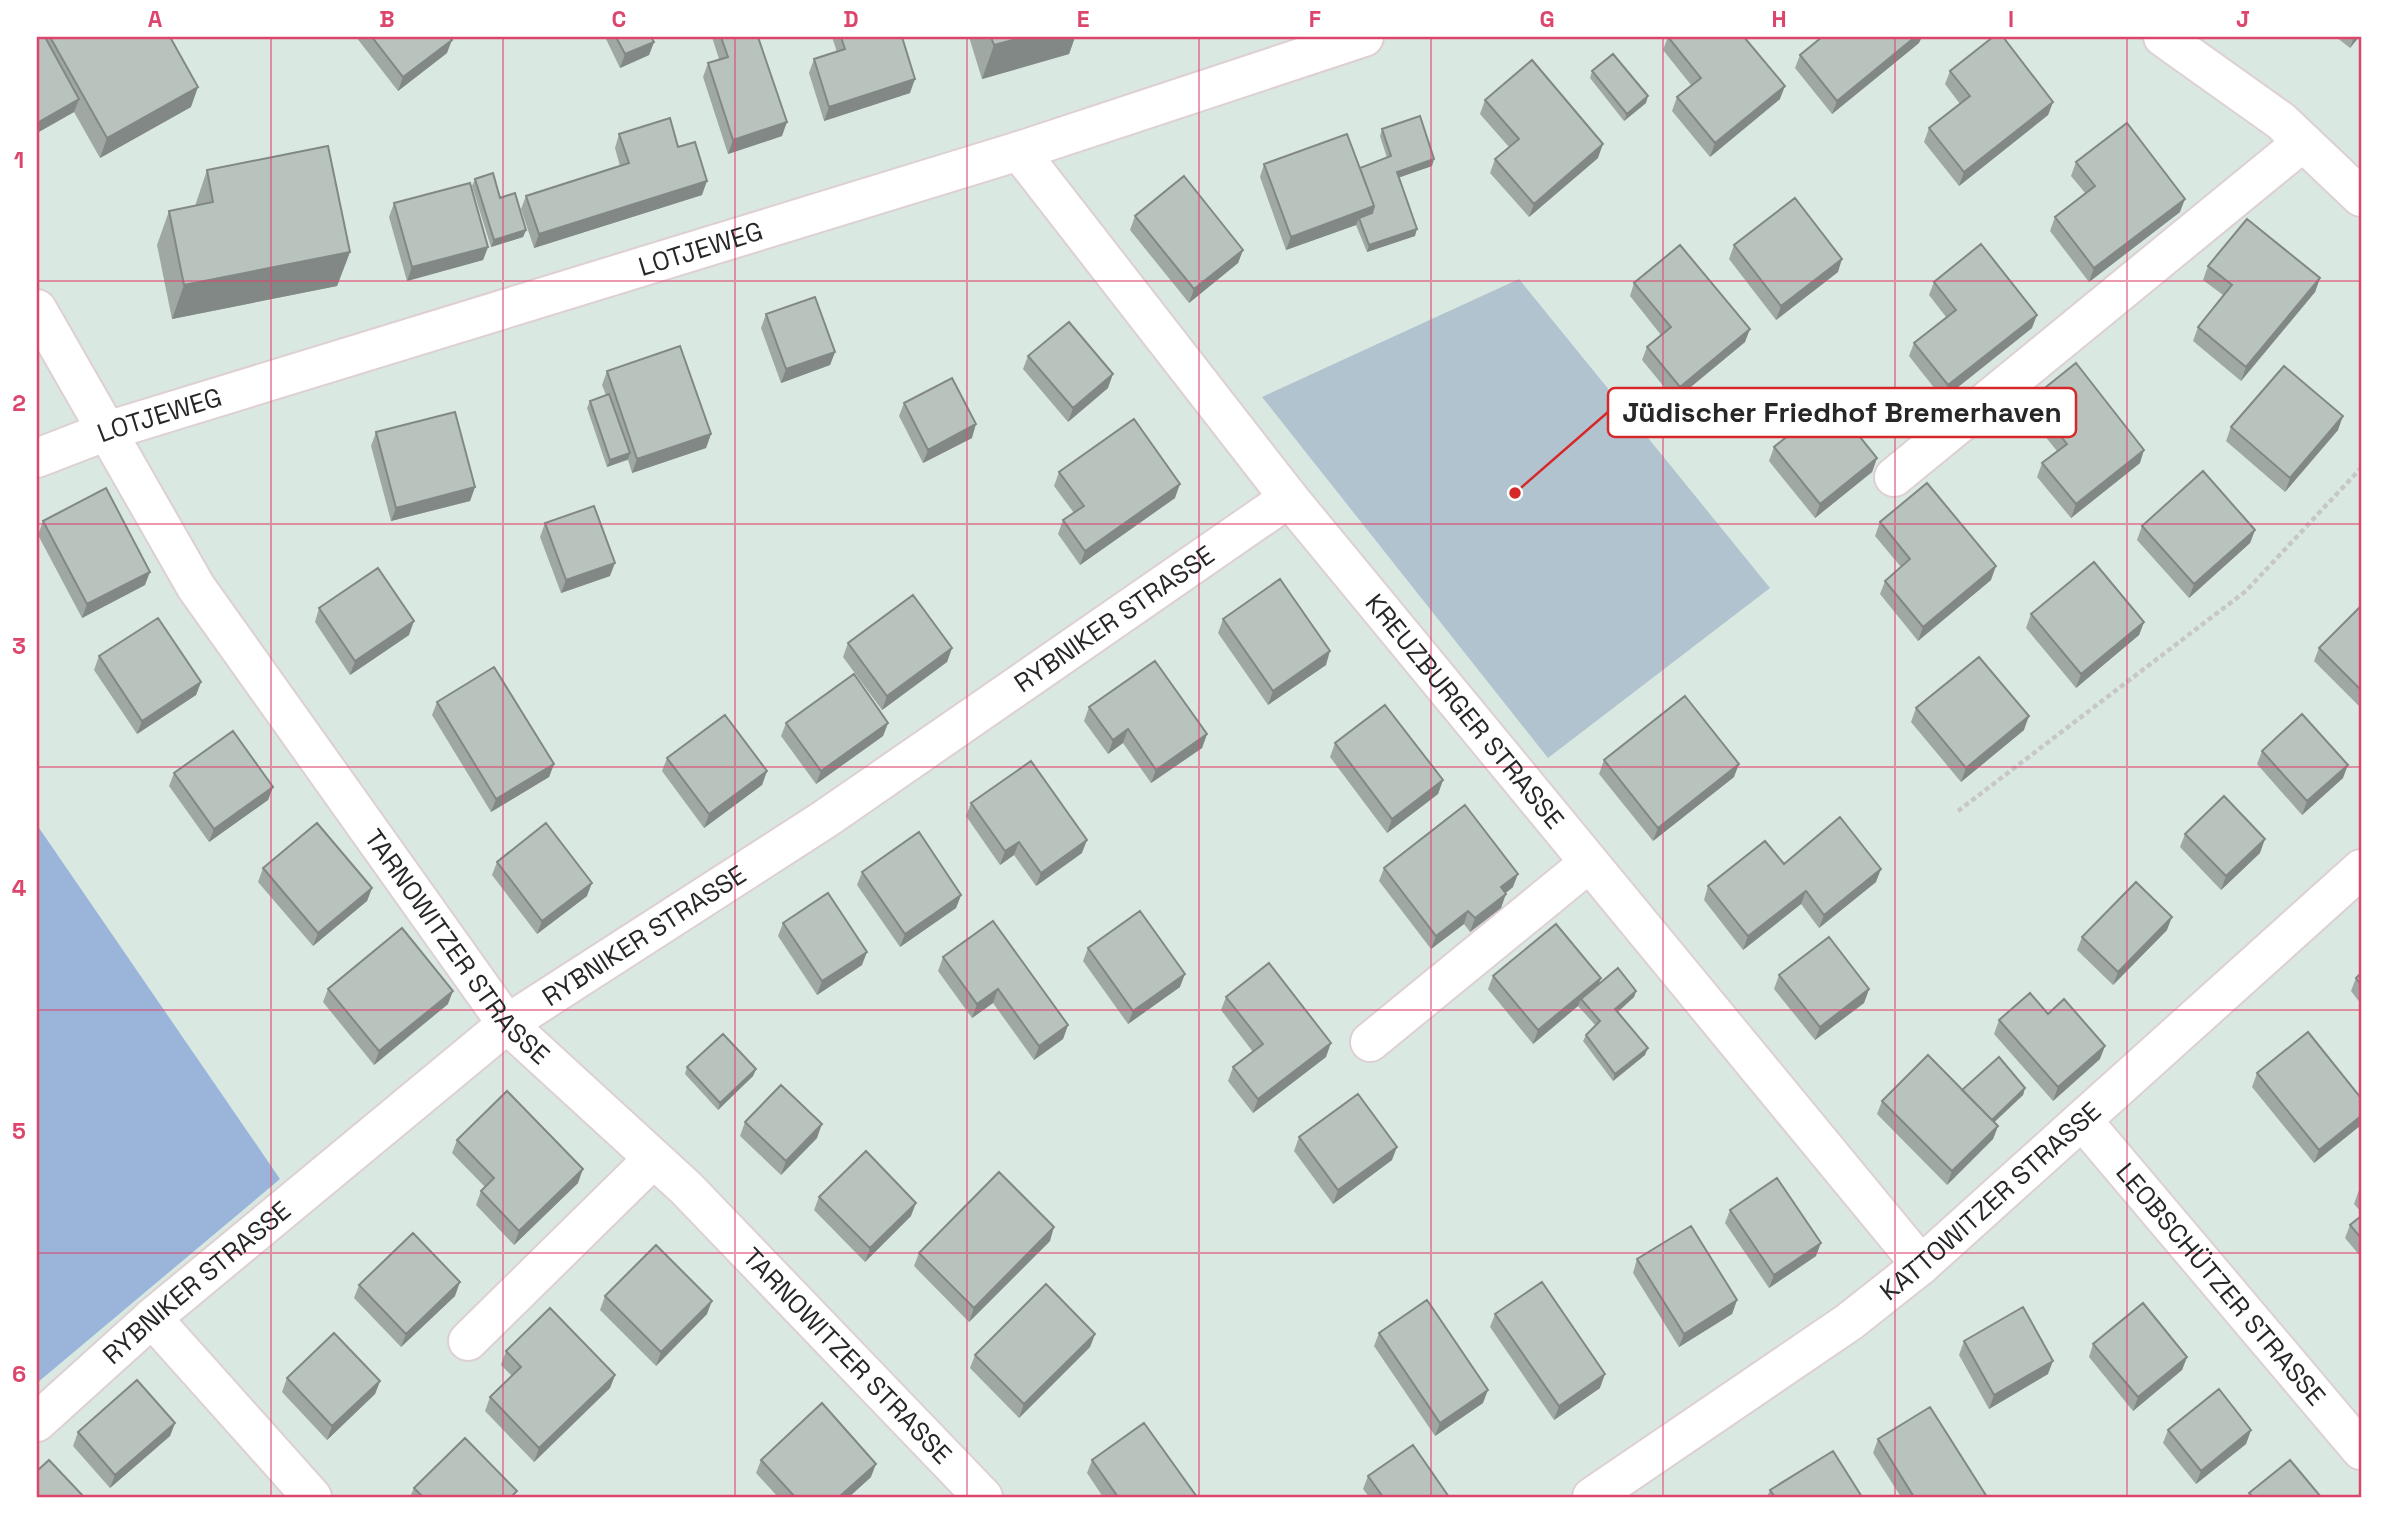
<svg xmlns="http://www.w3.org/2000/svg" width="2398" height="1534" viewBox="0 0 2398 1534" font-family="'Space Grotesk',sans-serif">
<rect width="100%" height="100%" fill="#d9e8e1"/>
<path fill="#9bb5da" d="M37 825 280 1179 37 1383Z"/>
<path fill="#b2c3d0" d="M1519 279 1770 588 1548 758 1262 397Z"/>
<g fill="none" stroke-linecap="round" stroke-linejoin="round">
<g stroke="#decfd3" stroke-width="42">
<g id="minor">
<path d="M2163 37 2281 121 2361 197"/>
<path id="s1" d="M1019 151 1289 498 1921 1265"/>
<path id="s2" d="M37 309 196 587 507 1024 686 1188 983 1497"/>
<path id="s3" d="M37 458 107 431 1019 151 1364 37"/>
<path d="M1894 477 2303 142"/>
<path d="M1370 1042 1589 863"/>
<path id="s4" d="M2082 1120 2361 1450"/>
<path d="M152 1318 312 1497"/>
<path d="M468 1341 653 1159"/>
<path id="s5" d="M37 1422 152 1318 507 1024 825 819 1289 498"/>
<path id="s6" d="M1592 1497 1849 1322 1921 1265 2361 869"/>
</g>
</g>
<path stroke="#c7c7c7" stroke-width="4.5" stroke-dasharray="5 3.5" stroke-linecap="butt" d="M1958 811 2246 591 2361 468"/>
<use href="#minor" stroke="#fff" stroke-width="38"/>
</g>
<path fill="#9fa8a3" d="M37 37H170L191 107 100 158 74 112 37 133Z
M356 37H449L447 53 398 91Z
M605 37H651L654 42 649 55 620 68Z
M712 37H758L782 136 728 154 703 77 708 63 719 59Z
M832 37H902L910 93 824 121 809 73 814 59 837 52Z
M969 37H1075L1069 54 982 79Z
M1668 37 1780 99 1710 157 1672 111 1677 97 1691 85 1663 50Z
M2336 37H2359L2350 48Z
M1919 43 1832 114 1795 68 1800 55Z
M1592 71 1646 103 1624 121 1590 78Z
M1950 71 2053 102 2048 115 1959 186 1924 142 1929 128 1960 104 1945 84Z
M1485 100 1598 158 1529 217 1490 173 1495 159 1509 147 1480 114Z
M1382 129 1432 166 1399 177 1415 236 1367 252 1356 225 1286 250 1260 177 1264 164 1360 168 1387 158 1380 136Z
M619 134 702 195 534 248 521 209 526 196 620 166 615 148Z
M2076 162 2180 212 2089 282 2050 231 2055 217 2086 194 2071 176Z
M207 170 350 252 337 286 172 319 157 245 169 211 195 206Z
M475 179 500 198 526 230 523 237 491 247 472 186Z
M394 203 488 247 483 260 407 281 389 217Z
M1135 216 1243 250 1238 263 1189 303 1130 230Z
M1734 245 1838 272 1776 320 1729 259Z
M2208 266 2320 278 2315 292 2241 381 2193 341 2198 327 2223 295 2203 280Z
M1934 282 2032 328 1943 399 1909 356 1914 343 1946 317 1929 295Z
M1634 283 1745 342 1675 400 1642 360 1647 347 1661 335 1630 296Z
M766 314 835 352 830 365 781 383 761 328Z
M1028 356 1108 388 1068 422 1023 369Z
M607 371 711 434 706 448 632 473 628 460 607 467 587 408 590 401 606 395 602 385Z
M2031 399 2140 463 2071 518 2037 477 2042 463 2057 451 2026 413Z
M904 403 972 438 923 463 899 416Z
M2231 427 2338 430 2285 492 2226 441Z
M376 432 475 487 470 501 391 521 371 446Z
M1774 447 1877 458 1872 472 1815 518 1769 461Z
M1059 472 1175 498 1080 565 1058 534 1063 520 1074 513 1054 486Z
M43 521 145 585 82 618 38 535Z
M1880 522 1991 580 1918 641 1880 594 1885 581 1901 567 1875 536Z
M545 523 610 576 561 593 540 537Z
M2142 526 2255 530 2250 543 2189 598 2137 540Z
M2361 606V708L2314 661 2319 648Z
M319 608 409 635 350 675 315 622Z
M2031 614 2144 622 2139 635 2076 688 2026 628Z
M1223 619 1326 665 1268 705 1218 633Z
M848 643 952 648 947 662 882 710 843 657Z
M99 656 201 682 196 695 137 734 94 670Z
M437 702 554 764 549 777 491 812 432 715Z
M1089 707 1207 734 1202 748 1151 783 1123 743 1108 754 1084 721Z
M1916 708 2024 730 1961 782 1911 722Z
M786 723H888L883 736 816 784 781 736Z
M1335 743 1443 780 1438 794 1387 833 1330 757Z
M2262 751 2343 778 2302 815 2257 764Z
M667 758 767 771 762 785 704 828 662 771Z
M1604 760 1734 777 1653 841 1599 774Z
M174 773 273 787 268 800 209 842 169 786Z
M971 803 1082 853 1036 886 1014 855 1000 865 966 816Z
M2185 834 2260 853 2221 890 2180 847Z
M497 862 587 896 537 934 492 875Z
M1784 864 1876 882 1819 928 1801 904 1743 950 1704 900 1708 886Z
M263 868 372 888 367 901 313 946 258 882Z
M1384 868 1513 887 1505 893 1501 908 1470 932 1464 924 1431 949 1379 881Z
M862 872 961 895 956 908 900 947 857 885Z
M783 923 862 965 817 995 778 936Z
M2167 930 2113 985 2077 950 2082 937Z
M1088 948 1180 987 1128 1024 1083 961Z
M943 957 1068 1025 1063 1039 1034 1060 993 1003 972 1018 938 971Z
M2361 973V1004L2351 991 2356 978Z
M1779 975 1869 989 1864 1003 1815 1040 1774 989Z
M1493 976 1601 978 1598 985 1636 991 1634 997 1618 1012 1645 1055 1613 1081 1583 1041 1586 1035 1596 1026 1578 1006 1533 1044 1488 989Z
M328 989 448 1004 374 1065 323 1002Z
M1226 997 1326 1057 1253 1113 1228 1081 1233 1067 1253 1052 1221 1010Z
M2048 1014 2100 1059 2053 1101 1994 1034 1999 1020Z
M687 1067 756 1069 753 1076 718 1110 685 1074Z
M2257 1073 2361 1098V1125L2314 1163 2252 1087Z
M2025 1088 2023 1095 1994 1122 1998 1126 1993 1139 1947 1185 1877 1114 1882 1101 1962 1090Z
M745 1122 817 1138 781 1175 740 1136Z
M1299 1137 1392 1160 1333 1204 1294 1151Z
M457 1140 578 1183 514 1245 476 1205 481 1191 485 1187 452 1153Z
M2361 1188V1212L2354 1204 2359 1190Z
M819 1197 911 1216 865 1262 814 1210Z
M1730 1210 1816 1256 1769 1288 1725 1223Z
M2361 1216V1257L2345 1238 2350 1225Z
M1050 1241 969 1322 914 1266 919 1253Z
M1637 1259 1737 1300 1732 1314 1679 1347 1633 1273Z
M359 1285 455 1296 401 1347 354 1298Z
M605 1296 707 1314 656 1366 600 1310Z
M1495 1314 1600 1388 1554 1420 1490 1327Z
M1379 1333 1483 1403 1435 1436 1374 1346Z
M1095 1334 1090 1347 1019 1418 970 1368 975 1355Z
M1964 1341 2048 1374 1989 1409 1959 1355Z
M2093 1344 2187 1357 2182 1370 2133 1411 2089 1357Z
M506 1351 615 1375 610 1388 534 1462 485 1411 490 1397 512 1376 501 1365Z
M287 1378 380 1381 375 1394 327 1440 282 1392Z
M175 1423 170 1436 110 1488 73 1446 78 1432Z
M2168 1430H2251L2246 1444 2196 1484 2163 1443Z
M1878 1439 1987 1497H1901L1873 1453Z
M761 1460 871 1477 849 1497H778L756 1473Z
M1092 1460 1197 1497H1103L1087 1473Z
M1368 1476 1449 1497H1369L1363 1489Z
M414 1488 515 1497H410Z
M1770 1490 1862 1497H1767Z"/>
<path fill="#828885" d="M1024 37H1075L1069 54 982 79 994 45Z
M1915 37H1922L1919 43 1832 114 1837 101Z
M2354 37H2359L2350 48Z
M452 40 447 53 398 91 403 77Z
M654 42 649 55 620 68 625 54Z
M915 79 910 93 824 121 829 107Z
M1785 86 1780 99 1710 157 1715 143Z
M198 87 191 107 100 158 107 138Z
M1648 96 1646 103 1624 121 1627 114Z
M79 99 74 112 37 133V123Z
M2053 102 2048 115 1959 186 1964 172Z
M787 122 782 136 728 154 733 140Z
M1603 144 1598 158 1529 217 1534 204Z
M1434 159 1432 166 1395 179 1397 172Z
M707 181 702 195 534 248 539 234Z
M2185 199 2180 212 2089 282 2094 268Z
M1374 206 1369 220 1359 218 1356 225 1286 250 1291 237Z
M1417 229 1415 236 1367 252 1369 245Z
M526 230 523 237 491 247 494 240Z
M488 247 483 260 407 281 412 267Z
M1243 250 1238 263 1189 303 1194 289Z
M350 252 337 286 172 319 184 285Z
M1842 259 1838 272 1776 320 1781 306Z
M2320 278 2315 292 2241 381 2246 367Z
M2037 315 2032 328 1943 399 1948 385Z
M1750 329 1745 342 1675 400 1680 387Z
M835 352 830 365 781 383 786 369Z
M1113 374 1108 388 1068 422 1073 408Z
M2343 416 2338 430 2285 492 2290 478Z
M976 424 972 438 923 463 928 450Z
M711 434 706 448 632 473 637 459Z
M2144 450 2140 463 2071 518 2076 504Z
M630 453 628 459 607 467 610 460Z
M1877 458 1872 472 1815 518 1820 504Z
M1180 484 1175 498 1080 565 1085 551Z
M475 487 470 501 391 521 396 508Z
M2255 530 2250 543 2189 598 2194 584Z
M615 563 610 576 561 593 566 580Z
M1996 566 1991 580 1918 641 1923 627Z
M150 572 145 585 82 618 87 604Z
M414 621 409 635 350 675 355 661Z
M2144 622 2139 635 2076 688 2081 674Z
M952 648 947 662 882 710 887 696Z
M1330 651 1326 665 1268 705 1273 691Z
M201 682 196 695 137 734 142 721Z
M2029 716 2024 730 1961 782 1966 768Z
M888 723 883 736 816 784 821 771Z
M1128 729 1123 743 1108 754 1113 740Z
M1207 734 1202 748 1151 783 1156 770Z
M554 764 549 777 491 812 496 799Z
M1739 764 1734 777 1653 841 1658 828Z
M2348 765 2343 778 2302 815 2307 801Z
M767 771 762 785 704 828 709 814Z
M1443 780 1438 794 1387 833 1392 819Z
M273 787 268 800 209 842 214 829Z
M2265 839 2260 853 2221 890 2226 876Z
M1087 840 1082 853 1036 886 1041 873Z
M1019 842 1014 855 1000 865 1005 851Z
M1881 869 1876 882 1819 928 1824 915Z
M1518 874 1513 887 1496 901 1501 887Z
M592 883 587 896 537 934 542 921Z
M372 888 367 901 313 946 318 933Z
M1806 891 1801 904 1743 950 1748 936Z
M1506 894 1501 908 1470 932 1475 918Z
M961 895 956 908 900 947 905 934Z
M1468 911 1464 924 1431 949 1436 936Z
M2172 917 2167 930 2113 985 2118 972Z
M867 952 862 965 817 995 822 981Z
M1185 974 1180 987 1128 1024 1133 1011Z
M1601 978 1596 991 1581 999 1578 1006 1533 1044 1538 1030Z
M998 989 993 1003 972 1018 977 1004Z
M1869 989 1864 1003 1815 1040 1820 1027Z
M453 991 448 1004 374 1065 379 1051Z
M1636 991 1634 997 1613 1016 1615 1009Z
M1068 1025 1063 1039 1034 1060 1039 1046Z
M1331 1043 1326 1057 1253 1113 1258 1099Z
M2105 1046 2100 1059 2053 1101 2058 1087Z
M1648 1048 1645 1055 1613 1081 1615 1074Z
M756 1069 753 1076 718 1110 720 1103Z
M2025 1088 2023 1095 1985 1131 1987 1124Z
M2361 1116V1125L2314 1163 2319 1150Z
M822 1124 817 1138 781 1175 786 1161Z
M1998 1126 1993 1139 1947 1185 1952 1171Z
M1397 1147 1392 1160 1333 1204 1338 1190Z
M583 1169 578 1183 514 1245 519 1231Z
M916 1203 911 1216 865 1262 870 1248Z
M1054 1227 1050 1241 969 1322 974 1308Z
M1821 1243 1816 1256 1769 1288 1774 1275Z
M460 1282 455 1296 401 1347 406 1334Z
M1737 1300 1732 1314 1679 1347 1684 1334Z
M712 1301 707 1314 656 1366 661 1352Z
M1095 1334 1090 1347 1019 1418 1024 1404Z
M2187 1357 2182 1370 2133 1411 2138 1397Z
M2053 1361 2048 1374 1989 1409 1994 1395Z
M1605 1374 1600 1388 1554 1420 1559 1406Z
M615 1375 610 1388 534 1462 539 1448Z
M380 1381 375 1394 327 1440 332 1426Z
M1488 1390 1483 1403 1435 1436 1440 1423Z
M175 1423 170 1436 110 1488 115 1475Z
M2251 1430 2246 1444 2196 1484 2201 1471Z
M876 1464 871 1477 849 1497H839Z"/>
<path fill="#b9c3be" stroke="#828885" stroke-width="2" d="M37 37H45L79 99 37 123Z
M50 37H170L198 87 107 138Z
M372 37H449L452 40 403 77Z
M616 37H651L654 42 625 54Z
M721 37H758L787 122 733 140 708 63 728 57Z
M841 37H902L915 79 829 107 814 59 845 49Z
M991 37H1024L994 45Z
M1668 37H1744L1785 86 1715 143 1677 97 1701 78Z
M1822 37H1915L1837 101 1800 55Z
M1993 37H2003L2053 102 1964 172 1929 128 1970 96 1950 71Z
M1613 54 1648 96 1627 114 1592 71Z
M1532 60 1603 144 1534 204 1495 159 1519 139 1485 100Z
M1420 116 1434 159 1397 172 1417 229 1369 245 1359 218 1372 213 1374 206 1360 168 1391 156 1382 129Z
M670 118 678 147 695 142 707 181 539 234 526 196 629 163 619 134Z
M2127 123 2185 199 2094 268 2055 217 2095 186 2076 162Z
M1347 134 1374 206 1291 237 1264 164Z
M328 146 350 252 184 285 169 211 213 202 207 170Z
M493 173 500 198 515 193 526 230 494 240 475 179Z
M1184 176 1243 250 1194 289 1135 216Z
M470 183 488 247 412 267 394 203Z
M1795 198 1842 259 1781 306 1734 245Z
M2247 219 2320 278 2246 367 2198 327 2232 285 2208 266Z
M1981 244 2037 315 1948 385 1914 343 1956 310 1934 282Z
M1680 245 1750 329 1680 387 1647 347 1671 327 1634 283Z
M815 297 835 352 786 369 766 314Z
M1069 322 1113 374 1073 408 1028 356Z
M680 346 711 434 637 459 607 371Z
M2076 363 2144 450 2076 504 2042 463 2067 444 2031 399Z
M2284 366 2343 416 2290 478 2231 427Z
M952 378 976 424 928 450 904 403Z
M609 394 630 453 610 460 590 401Z
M1831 401 1877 458 1820 504 1774 447Z
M455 412 475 487 396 508 376 432Z
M1134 419 1180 484 1085 551 1063 520 1084 506 1059 472Z
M2203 471 2255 530 2194 584 2142 526Z
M1927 483 1996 566 1923 627 1885 581 1910 559 1880 522Z
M106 488 150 572 87 604 43 521Z
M594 506 615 563 566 580 545 523Z
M2094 562 2144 622 2081 674 2031 614Z
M378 568 414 621 355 661 319 608Z
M1280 579 1330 651 1273 691 1223 619Z
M913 595 952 648 887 696 848 643Z
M2361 606V690L2319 648Z
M158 618 201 682 142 721 99 656Z
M1979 657 2029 716 1966 768 1916 708Z
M1155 661 1207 734 1156 770 1128 729 1113 740 1089 707Z
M494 667 554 764 496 799 437 702Z
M854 674 888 723 821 771 786 723Z
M1685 696 1739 764 1658 828 1604 760Z
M1385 705 1443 780 1392 819 1335 743Z
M2302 714 2348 765 2307 801 2262 751Z
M725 715 767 771 709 814 667 758Z
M233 731 273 787 214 829 174 773Z
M1031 761 1087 840 1041 873 1019 842 1005 851 971 803Z
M2224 796 2265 839 2226 876 2185 834Z
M1465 805 1518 874 1501 887 1506 894 1475 918 1468 911 1436 936 1384 868Z
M1840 817 1881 869 1824 915 1806 891 1748 936 1708 886 1765 841 1784 864Z
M317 823 372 888 318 933 263 868Z
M546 823 592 883 542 921 497 862Z
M919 832 961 895 905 934 862 872Z
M2136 882 2172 917 2118 972 2082 937Z
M828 893 867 952 822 981 783 923Z
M1140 911 1185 974 1133 1011 1088 948Z
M993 921 1068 1025 1039 1046 998 989 977 1004 943 957Z
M1556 924 1601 978 1538 1030 1493 976Z
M402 928 453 991 379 1051 328 989Z
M1829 937 1869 989 1820 1027 1779 975Z
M1269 963 1331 1043 1258 1099 1233 1067 1263 1044 1226 997Z
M1618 968 1636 991 1615 1009 1648 1048 1615 1074 1586 1035 1600 1021 1581 999Z
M2361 973V985L2356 978Z
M2030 993 2048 1014 2064 999 2105 1046 2058 1087 1999 1020Z
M2308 1032 2361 1098V1116L2319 1150 2257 1073Z
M723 1034 756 1069 720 1103 687 1067Z
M1928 1055 1998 1126 1952 1171 1882 1101Z
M1999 1057 2025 1088 1992 1120 1962 1090Z
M781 1085 822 1124 786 1161 745 1122Z
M507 1091 583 1169 519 1231 481 1191 494 1178 457 1140Z
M1358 1094 1397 1147 1338 1190 1299 1137Z
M866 1151 916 1203 870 1248 819 1197Z
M999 1172 1054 1227 974 1308 919 1253Z
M1777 1178 1821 1243 1774 1275 1730 1210Z
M2361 1216V1238L2350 1225Z
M1691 1226 1737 1300 1684 1334 1637 1259Z
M413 1233 460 1282 406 1334 359 1285Z
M656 1245 712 1301 661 1352 605 1296Z
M1542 1282 1605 1374 1559 1406 1495 1314Z
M1046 1284 1095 1334 1024 1404 975 1355Z
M1427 1300 1488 1390 1440 1423 1379 1333Z
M2143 1303 2187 1357 2138 1397 2093 1344Z
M2023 1307 2053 1361 1994 1395 1964 1341Z
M550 1308 615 1375 539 1448 490 1397 521 1367 506 1351Z
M334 1333 380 1381 332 1426 287 1378Z
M137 1380 175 1423 115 1475 78 1432Z
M2219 1389 2251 1430 2201 1471 2168 1430Z
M822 1403 876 1464 839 1497H795L761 1460Z
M1930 1407 1987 1497H1914L1878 1439Z
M1144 1423 1197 1497H1118L1092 1460Z
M465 1438 517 1491 511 1497H423L414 1488Z
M1413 1445 1449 1497H1383L1368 1476Z
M1833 1451 1862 1497H1775L1770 1490Z
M49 1460 84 1497H37V1471Z
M2290 1460 2321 1497H2253L2249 1493Z"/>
<path fill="none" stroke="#dc466d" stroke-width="2" stroke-opacity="0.55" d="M271 37V1497M503 37V1497M735 37V1497M967 37V1497M1199 37V1497M1431 37V1497M1663 37V1497M1895 37V1497M2127 37V1497M37 281H2361M37 524H2361M37 767H2361M37 1010H2361M37 1253H2361"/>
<g text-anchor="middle" stroke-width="6" stroke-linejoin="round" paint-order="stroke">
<g font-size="26" fill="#272727" stroke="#fff">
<text dy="9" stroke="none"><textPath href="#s3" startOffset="696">LOTJEWEG</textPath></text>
<text dy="9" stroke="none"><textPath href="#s3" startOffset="130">LOTJEWEG</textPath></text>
<text dy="9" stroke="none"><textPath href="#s5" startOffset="1346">RYBNIKER STRASSE</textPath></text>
<text dy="9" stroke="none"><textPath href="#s1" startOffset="716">KREUZBURGER STRASSE</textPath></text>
<text dy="9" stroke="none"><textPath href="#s5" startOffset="779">RYBNIKER STRASSE</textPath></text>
<text dy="9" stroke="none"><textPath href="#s2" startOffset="765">TARNOWITZER STRASSE</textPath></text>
<text dy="9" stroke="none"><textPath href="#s6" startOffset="497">KATTOWITZER STRASSE</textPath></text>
<text dy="9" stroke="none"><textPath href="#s5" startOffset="212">RYBNIKER STRASSE</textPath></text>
<text dy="9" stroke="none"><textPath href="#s4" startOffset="215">LEOBSCHÜTZER STRASSE</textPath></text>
<text dy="9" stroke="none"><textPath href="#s2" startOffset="1332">TARNOWITZER STRASSE</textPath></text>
</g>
</g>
<path fill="none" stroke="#d62828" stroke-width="2.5" d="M1515 493L1608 412"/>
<circle fill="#d62828" stroke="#fff" stroke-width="2.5" cx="1515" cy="493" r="7"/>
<rect fill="#fff" stroke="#d62828" stroke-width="2.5" x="1608" y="388" width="468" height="49" rx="7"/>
<g font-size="28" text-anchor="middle" font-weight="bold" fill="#272727">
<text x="1842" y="422">Jüdischer Friedhof Bremerhaven</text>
</g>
<rect width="2398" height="1534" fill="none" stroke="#ffffff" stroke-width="77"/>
<rect x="38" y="38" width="2322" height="1458" fill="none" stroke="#dc466d" stroke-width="2.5"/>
<g font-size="23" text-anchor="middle" font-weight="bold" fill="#dc466d">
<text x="155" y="27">A</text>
<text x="387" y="27">B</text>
<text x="619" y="27">C</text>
<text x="851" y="27">D</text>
<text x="1083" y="27">E</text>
<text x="1315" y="27">F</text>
<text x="1547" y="27">G</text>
<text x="1779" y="27">H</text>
<text x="2011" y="27">I</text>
<text x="2243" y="27">J</text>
<text x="19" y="168">1</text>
<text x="19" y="411">2</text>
<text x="19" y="654">3</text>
<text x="19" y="896">4</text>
<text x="19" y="1139">5</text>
<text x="19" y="1382">6</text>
</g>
</svg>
